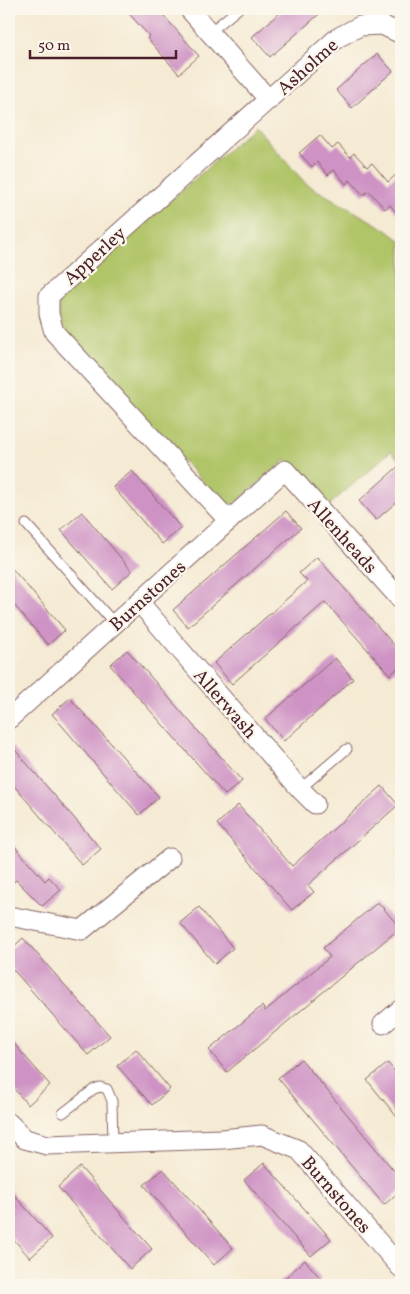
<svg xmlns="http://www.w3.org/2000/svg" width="410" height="1294" viewBox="0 0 410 1294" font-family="Vollkorn,serif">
<rect width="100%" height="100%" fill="#fbf7ec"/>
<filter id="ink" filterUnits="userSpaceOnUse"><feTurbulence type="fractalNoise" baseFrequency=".02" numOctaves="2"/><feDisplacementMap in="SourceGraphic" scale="10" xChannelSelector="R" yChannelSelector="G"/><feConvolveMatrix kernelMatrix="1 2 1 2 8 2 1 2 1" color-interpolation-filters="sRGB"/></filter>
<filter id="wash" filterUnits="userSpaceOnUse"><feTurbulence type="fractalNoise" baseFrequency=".0096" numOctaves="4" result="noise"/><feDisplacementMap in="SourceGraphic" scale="20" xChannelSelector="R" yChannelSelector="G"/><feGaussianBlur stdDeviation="1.12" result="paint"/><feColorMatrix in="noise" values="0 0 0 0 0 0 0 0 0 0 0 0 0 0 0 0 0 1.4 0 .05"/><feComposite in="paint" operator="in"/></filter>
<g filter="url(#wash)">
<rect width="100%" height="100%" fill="#f5ead3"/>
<path fill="#b0c468" stroke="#7d724a" d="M255 126 306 184 385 229 401 241V462L391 451 327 507 286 460 239 500 231 505 215 495 62 330 58 313 59 299Z"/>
<g id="blocks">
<path fill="#ce92c4" d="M125 9H158L199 56 179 74 147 38 149 36Z
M284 9H325L270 57 252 37Z
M377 54 393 71 352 108 336 90Z
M320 135 332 149 338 144 350 157 354 153 367 167 372 163 388 182 401 170V218L390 205 385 209 369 191 363 195 350 180 346 184 334 170 328 175 317 162 312 167 299 153Z
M401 464V498L376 520 359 501Z
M132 471 181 528 162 544 113 487Z
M286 511 301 528 188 627 173 610Z
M82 512 132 571 112 589 61 530Z
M317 557 401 653V665L390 675 325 602 232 684 214 663 307 581 299 573Z
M9 565 65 630 48 645 9 599Z
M127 650 242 781 225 795 110 665Z
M335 658 353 679 284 741 265 719Z
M70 698 159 797 139 815 52 714Z
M9 743 101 849 82 865 9 780Z
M382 786 398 805 308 885 314 892 292 910 217 824 238 805 292 866Z
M9 840 45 881 49 877 61 890 42 906 16 880 9 886Z
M378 902 400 928 227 1072 209 1050 262 1006 265 1011 330 957 323 948Z
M199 907 233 948 215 964 180 923Z
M23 938 110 1036 88 1055 9 965V951Z
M9 1038 50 1085 28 1105 9 1083Z
M136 1049 170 1089 152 1105 117 1066Z
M301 1059 401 1179V1190L384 1205 278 1078Z
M388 1063 401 1079V1122L367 1080Z
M264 1163 331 1239 311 1256 244 1180Z
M80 1167 152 1249 130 1269 58 1187Z
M163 1169 233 1248 214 1265 144 1185Z
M9 1189 52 1238 30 1258 9 1234Z
M305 1260 321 1279 313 1285H277Z"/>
</g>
</g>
<g filter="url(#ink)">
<use href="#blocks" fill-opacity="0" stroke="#866666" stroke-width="1"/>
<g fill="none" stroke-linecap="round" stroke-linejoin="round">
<g stroke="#866666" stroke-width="11">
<path id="service" d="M210 32 238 9
M26 524 115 624
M300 789 347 749
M63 1113 94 1089 100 1087 107 1089 112 1101 113 1142"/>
</g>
<g stroke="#866666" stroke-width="21">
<path id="minor" d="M189 9 269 100
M229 521 54 332 49 314V296L337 38 360 26 382 25 401 34
M139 602 300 789 315 804
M9 719 285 470 401 600
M9 916 82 930 170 858
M383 1024 401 1009
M9 1123 25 1139 47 1145 222 1139 262 1135 299 1150 401 1268"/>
</g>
<use href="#service" stroke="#fff" stroke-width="9"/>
<use href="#minor" stroke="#fff" stroke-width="19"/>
</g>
</g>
<g text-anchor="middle" stroke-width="4.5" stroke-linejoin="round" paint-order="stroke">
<g font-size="19" fill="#4a1f2b" stroke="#fbf7ec">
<text transform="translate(307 66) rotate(-42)" y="7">Asholme</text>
<text transform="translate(94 255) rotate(-42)" y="7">Apperley</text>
<text transform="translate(343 535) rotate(48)" y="7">Allenheads</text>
<text transform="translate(147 595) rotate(-42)" y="7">Burnstones</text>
<text transform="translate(226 703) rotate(49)" y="7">Allerwash</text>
<text transform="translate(337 1194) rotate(49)" y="7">Burnstones</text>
</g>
</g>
<rect width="410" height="1294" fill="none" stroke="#fbf7ec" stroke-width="30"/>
<path d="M30 50v8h146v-8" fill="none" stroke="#4a1f2b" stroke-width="2.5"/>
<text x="38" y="50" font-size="15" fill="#4a1f2b" stroke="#fbf7ec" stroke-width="4" paint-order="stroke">50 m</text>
</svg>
